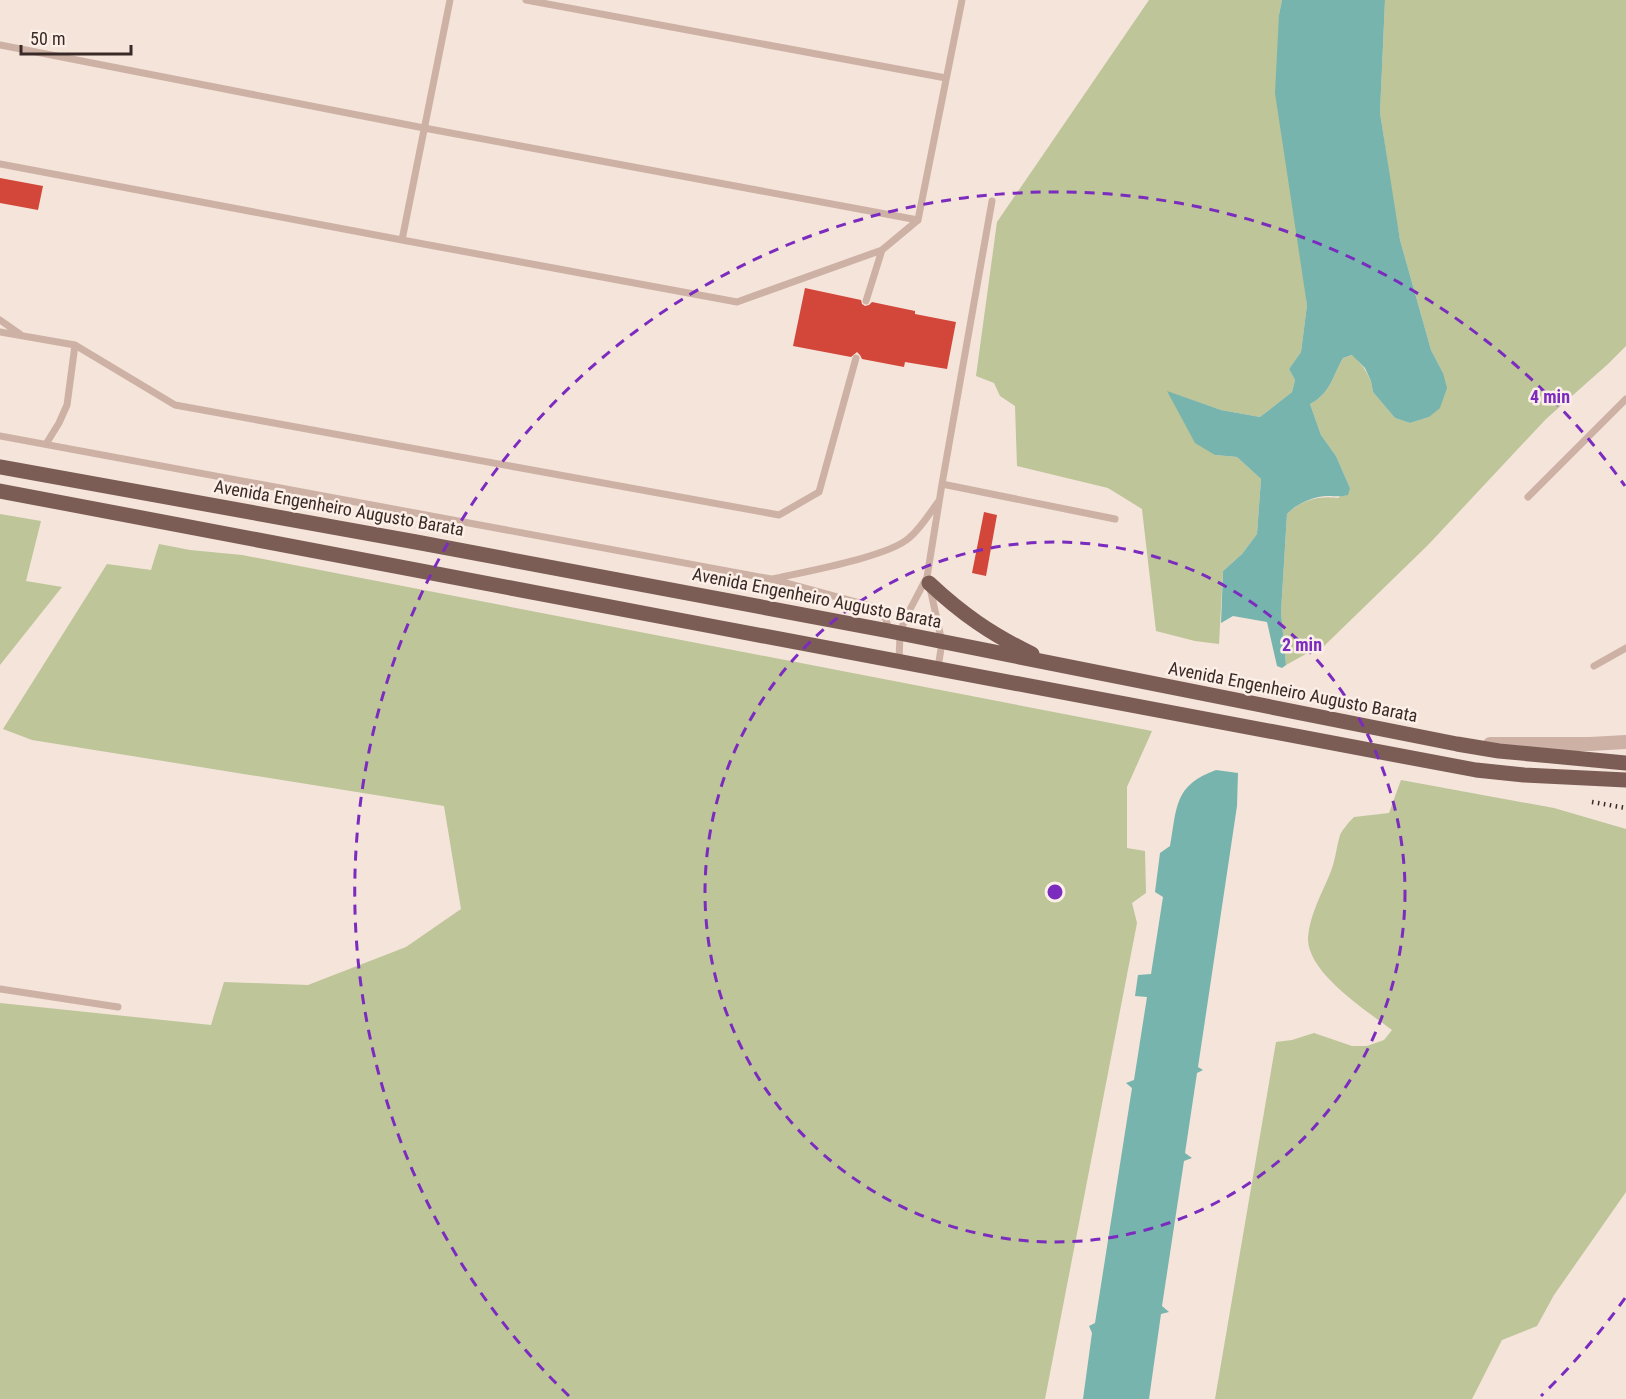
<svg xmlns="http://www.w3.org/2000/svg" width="1626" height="1399" viewBox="0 0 1626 1399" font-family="'Roboto Condensed',sans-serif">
<rect width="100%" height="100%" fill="#f4e4da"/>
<path fill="#bdc599" d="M1149 0H1282L1279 15 1307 305 1301 352 1289 369 1295 380 1292 392 1260 417 1221 410 1168 392 1215 455 1237 457 1261 479 1257 534 1242 554 1223 571 1219 644 1195 641 1156 631 1142 509 1108 488 1017 466 1015 406 1000 396 994 383 976 376 997 222Z
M1385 0H1626V346L1608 364 1546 419 1428 545 1323 647 1313 650 1286 665 1281 612 1287 514C1300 501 1319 495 1338 498L1350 488 1336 456 1321 435 1310 404C1331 393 1332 377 1343 358L1353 355 1364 368 1371 381 1373 392 1395 418 1410 423 1429 417 1443 373 1431 350 1400 240 1393 200 1380 113Z
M0 514 41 521 26 581 62 587 0 665Z
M159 544 190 550 242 555 1152 731 1127 787V848L1145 851 1146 893 1132 903 1137 923 1045 1399H0V1003L211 1025 224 982 308 985 406 947 461 909 444 806 32 740 3 729 107 564 151 570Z
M1401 780 1554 808 1626 829V1192L1554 1295 1537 1326 1502 1340 1472 1399H1215L1276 1042 1292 1040 1314 1033 1352 1046H1367L1384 1040 1392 1030C1367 1011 1306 972 1308 937 1310 915 1321 895 1329 876 1335 863 1336 849 1340 835 1343 829 1349 822 1354 817L1389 813Z"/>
<path fill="#76b4ad" d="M1282 0H1385L1380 113 1400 240 1431 350 1443 373 1447 388 1440 408 1429 417 1410 423 1395 418 1373 392 1371 381 1365 368 1352 355 1343 358C1332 377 1331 393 1310 404L1321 435 1336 456 1350 488 1348 495C1340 497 1336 496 1328 496 1314 496 1296 504 1287 514L1281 612 1286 665 1282 668 1277 666 1267 622 1233 616 1221 623 1223 571 1242 554 1257 534 1261 479 1237 457 1215 455 1195 443 1167 391 1221 410 1260 417 1292 392 1295 380 1289 369 1301 352 1307 305 1275 93 1279 15Z
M1216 770 1238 773 1237 806 1198 1067 1203 1070 1197 1073 1185 1153 1192 1158 1184 1161 1162 1306 1169 1312 1161 1314 1149 1399H1083L1092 1333 1089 1326 1095 1323 1132 1088 1126 1083 1134 1080 1147 997 1135 996 1138 975 1151 974 1163 897 1155 892 1160 853 1170 846C1177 807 1174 785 1216 770Z"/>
<path fill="#d2473a" d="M0 178 43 186 38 210 0 203Z
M805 288 861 300 862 304 865 306 869 305 872 302 915 311V314L956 322 947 369 905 362 904 367 862 359 860 355 857 352 851 357 793 346Z
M984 512 997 515 986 576 972 573Z"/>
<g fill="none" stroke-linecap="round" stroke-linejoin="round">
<path stroke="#ceb1a5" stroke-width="7" d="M526 0 946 78
M0 45 424 128 918 220 882 250 866 301
M0 164 402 240 450 0
M918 220 962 0
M402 240 737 302 882 250
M0 320 20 334
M0 332 75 345 175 405 779 515 819 492 856 358
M0 436 771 579 874 607 886 619 889 631
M46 444 59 423 67 405 75 345
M942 484 1115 519
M1528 497 1626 399
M772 579C803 572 888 557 909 538 921 528 929 514 938 502
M930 588 942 642 938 668
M899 662 900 633 905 619 927 577 942 484 992 201
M1594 666 1626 648
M0 989 118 1007"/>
<path stroke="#ceb1a5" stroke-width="14" d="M1490 744H1590L1626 742"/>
<path stroke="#7c5d56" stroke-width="15" d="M0 467 416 542 889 631 1457 744 1499 751 1626 763
M0 491 716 627 1476 770 1524 775 1626 780
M929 583C962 614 991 634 1032 654"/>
<path stroke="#392a27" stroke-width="4.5" stroke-dasharray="1.5 4.5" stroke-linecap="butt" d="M1592 802 1626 808"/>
</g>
<g fill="none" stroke="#7b2cbf" stroke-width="3" stroke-dasharray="10 8">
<circle cx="1055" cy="892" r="350"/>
<path d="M1625 1298A700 700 0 0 1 1541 1396M569 1396A700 700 0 1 1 1625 486"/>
</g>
<g text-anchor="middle" stroke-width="5" stroke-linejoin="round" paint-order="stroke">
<g font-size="18" fill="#392a27" stroke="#fbefe7">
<text transform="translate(339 508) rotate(10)" y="6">Avenida Engenheiro Augusto Barata</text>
<text transform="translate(817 598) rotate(11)" y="6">Avenida Engenheiro Augusto Barata</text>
<text transform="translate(1293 692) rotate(11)" y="6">Avenida Engenheiro Augusto Barata</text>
</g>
</g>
<circle cx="1055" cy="892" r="9" fill="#7b2cbf" stroke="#fbefe7" stroke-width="3"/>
<g font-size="18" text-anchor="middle" font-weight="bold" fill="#7b2cbf" stroke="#fbefe7" stroke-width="5" stroke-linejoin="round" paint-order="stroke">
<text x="1550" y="403">4 min</text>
<text x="1302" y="651">2 min</text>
</g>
<path d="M21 45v9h110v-9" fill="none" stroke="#392a27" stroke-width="3"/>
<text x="30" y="45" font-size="18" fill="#392a27" stroke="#fbefe7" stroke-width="4.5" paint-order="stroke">50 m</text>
</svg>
